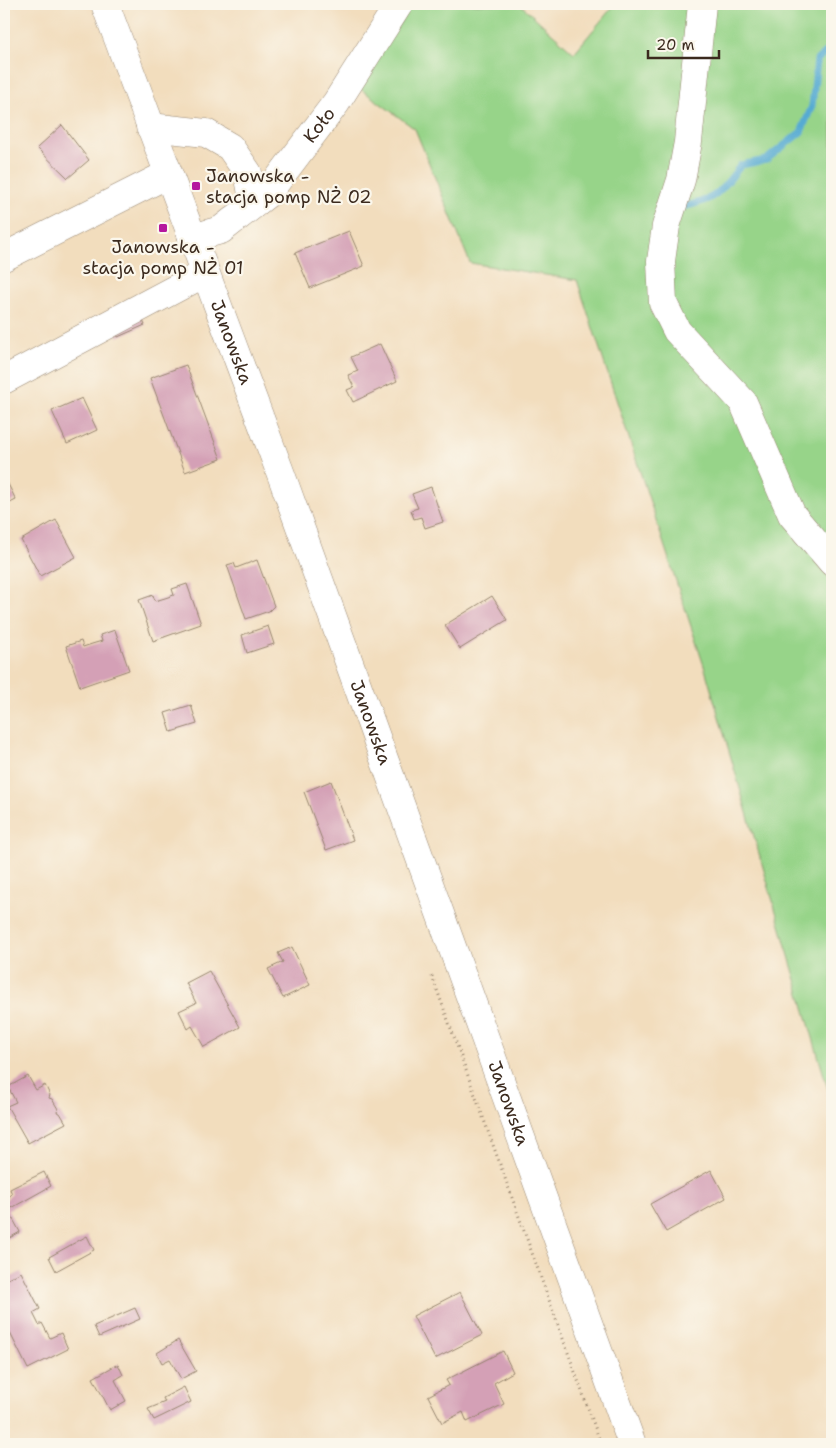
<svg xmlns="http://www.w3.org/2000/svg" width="836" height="1448" viewBox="0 0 836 1448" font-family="'Shantell Sans',sans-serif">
<rect width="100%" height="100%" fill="#fbf7ec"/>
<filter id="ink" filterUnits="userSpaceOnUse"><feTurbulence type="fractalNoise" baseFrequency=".02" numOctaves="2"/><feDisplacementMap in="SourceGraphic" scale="10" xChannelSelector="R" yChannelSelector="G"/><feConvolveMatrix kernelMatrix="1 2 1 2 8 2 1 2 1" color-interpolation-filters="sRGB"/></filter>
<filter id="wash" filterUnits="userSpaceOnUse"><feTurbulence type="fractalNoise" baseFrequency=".0096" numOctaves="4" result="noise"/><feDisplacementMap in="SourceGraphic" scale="20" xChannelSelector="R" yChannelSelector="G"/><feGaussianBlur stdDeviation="1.12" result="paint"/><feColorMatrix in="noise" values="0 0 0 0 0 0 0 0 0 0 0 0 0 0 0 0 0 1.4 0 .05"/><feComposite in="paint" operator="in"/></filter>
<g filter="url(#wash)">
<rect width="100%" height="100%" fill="#f2ddbd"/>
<path fill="#97d489" stroke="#697f54" d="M412 4H520L574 53 615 4H832V1103L705 669 577 280 470 263 415 129 358 87Z"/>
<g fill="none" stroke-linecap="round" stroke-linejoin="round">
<path stroke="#56abd2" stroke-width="7" d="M682 207C717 200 720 192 741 165L766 160 801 132 812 106 817 60 832 46"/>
</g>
<g id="blocks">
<path fill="#d4a0b6" d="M62 125 89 160 68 178 37 148Z
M349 231 364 266 310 288 295 253Z
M140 315 145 325 118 337 114 328Z
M380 344 397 381 353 402 347 390 354 387 348 375 358 371 351 357Z
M186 365 221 459 185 472 150 378Z
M82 398 97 430 67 444 52 411Z
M4 476 16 500 4 506Z
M431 487 443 522 425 528 421 517 414 519 411 510 418 508 412 494Z
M56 520 76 557 40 576 21 540Z
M257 560 274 606 269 611 246 619 227 565 234 563 236 568Z
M187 584 201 624 153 641 139 600 153 595 155 601 165 598 174 595 172 589Z
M492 596 507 620 460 649 445 625Z
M268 626 274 644 247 653 242 635Z
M115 630 129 670 80 687 66 646 81 641 83 647 92 644 102 641 100 635Z
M191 705 197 724 171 732 165 713Z
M331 781 353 840 326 850 304 792Z
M292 947 310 985 283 998 268 969 283 962 278 953Z
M209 971 240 1027 204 1047 192 1026 188 1029 179 1011 196 1003 186 983Z
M28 1076 36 1090 45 1085 50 1095 49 1098 52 1099 58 1109 57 1112 60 1113 66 1123 28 1143 7 1106 16 1102 8 1087Z
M711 1170 726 1198 666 1232 650 1204Z
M44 1172 51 1186 8 1210 20 1232 4 1241V1201L12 1194 10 1189Z
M87 1236 94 1250 56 1271 49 1257Z
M21 1272 40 1309 33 1313 39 1325 42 1323 50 1338 61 1333 68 1349 28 1369 4 1321V1281Z
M460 1292 482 1335 435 1359 413 1316Z
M135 1308 140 1319 99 1337 94 1326Z
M178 1340 196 1371 181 1379 170 1359 162 1363 157 1353Z
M503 1351 513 1372 494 1383 504 1404 467 1422 463 1412 442 1423 428 1396 449 1385 446 1380Z
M118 1364 123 1375 115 1380 126 1401 110 1410 93 1378Z
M184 1387 191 1402 154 1420 148 1409 165 1402 163 1398Z"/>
</g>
</g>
<g filter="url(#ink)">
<use href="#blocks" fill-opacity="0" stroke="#96846e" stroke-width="1"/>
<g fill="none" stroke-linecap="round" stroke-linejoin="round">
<g stroke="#96846e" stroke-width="29">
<g id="minor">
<path id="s1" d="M105 4 282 477 632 1444"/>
<path d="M702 4 688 142 681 180 666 226 661 261 663 303 677 331 743 402 792 515 832 562"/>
<path d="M150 127 206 133 230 147 248 173 254 204"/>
<path id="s2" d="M192 238 221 230 267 194 336 103 399 4"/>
<path d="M4 257 168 174"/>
<path d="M4 380 205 273"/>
</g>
</g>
<path stroke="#96846e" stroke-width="3" stroke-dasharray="1 4" stroke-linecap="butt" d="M432 976 601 1444"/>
<use href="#minor" stroke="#fff" stroke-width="28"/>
</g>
</g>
<g fill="#b5179e" stroke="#fbf7ec" stroke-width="2">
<rect x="191" y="181" width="10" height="10" rx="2.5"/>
<rect x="158" y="223" width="10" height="10" rx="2.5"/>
</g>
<g text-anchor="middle" stroke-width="4.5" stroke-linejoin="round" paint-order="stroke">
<g font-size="18" fill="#3b2a1e" stroke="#fbf7ec">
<text dy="6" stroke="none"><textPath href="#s2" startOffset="175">Koło</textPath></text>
<text dy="6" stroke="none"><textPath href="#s1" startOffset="361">Janowska</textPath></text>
<text dy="6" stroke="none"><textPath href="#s1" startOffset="766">Janowska</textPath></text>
<text dy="6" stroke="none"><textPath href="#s1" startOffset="1171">Janowska</textPath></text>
</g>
<g font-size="18" fill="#3b2a1e" stroke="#fbf7ec" text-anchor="start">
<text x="206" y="182">Janowska -<tspan x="206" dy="21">stacja pomp NŻ 02</tspan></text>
<text x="163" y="253" text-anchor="middle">Janowska -<tspan x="163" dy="21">stacja pomp NŻ 01</tspan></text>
</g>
</g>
<rect width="836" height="1448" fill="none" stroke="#fbf7ec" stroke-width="20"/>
<path d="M648 50v8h71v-8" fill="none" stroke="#3b2a1e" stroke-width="2.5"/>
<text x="656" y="50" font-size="15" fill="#3b2a1e" stroke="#fbf7ec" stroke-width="4" paint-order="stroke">20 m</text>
</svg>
